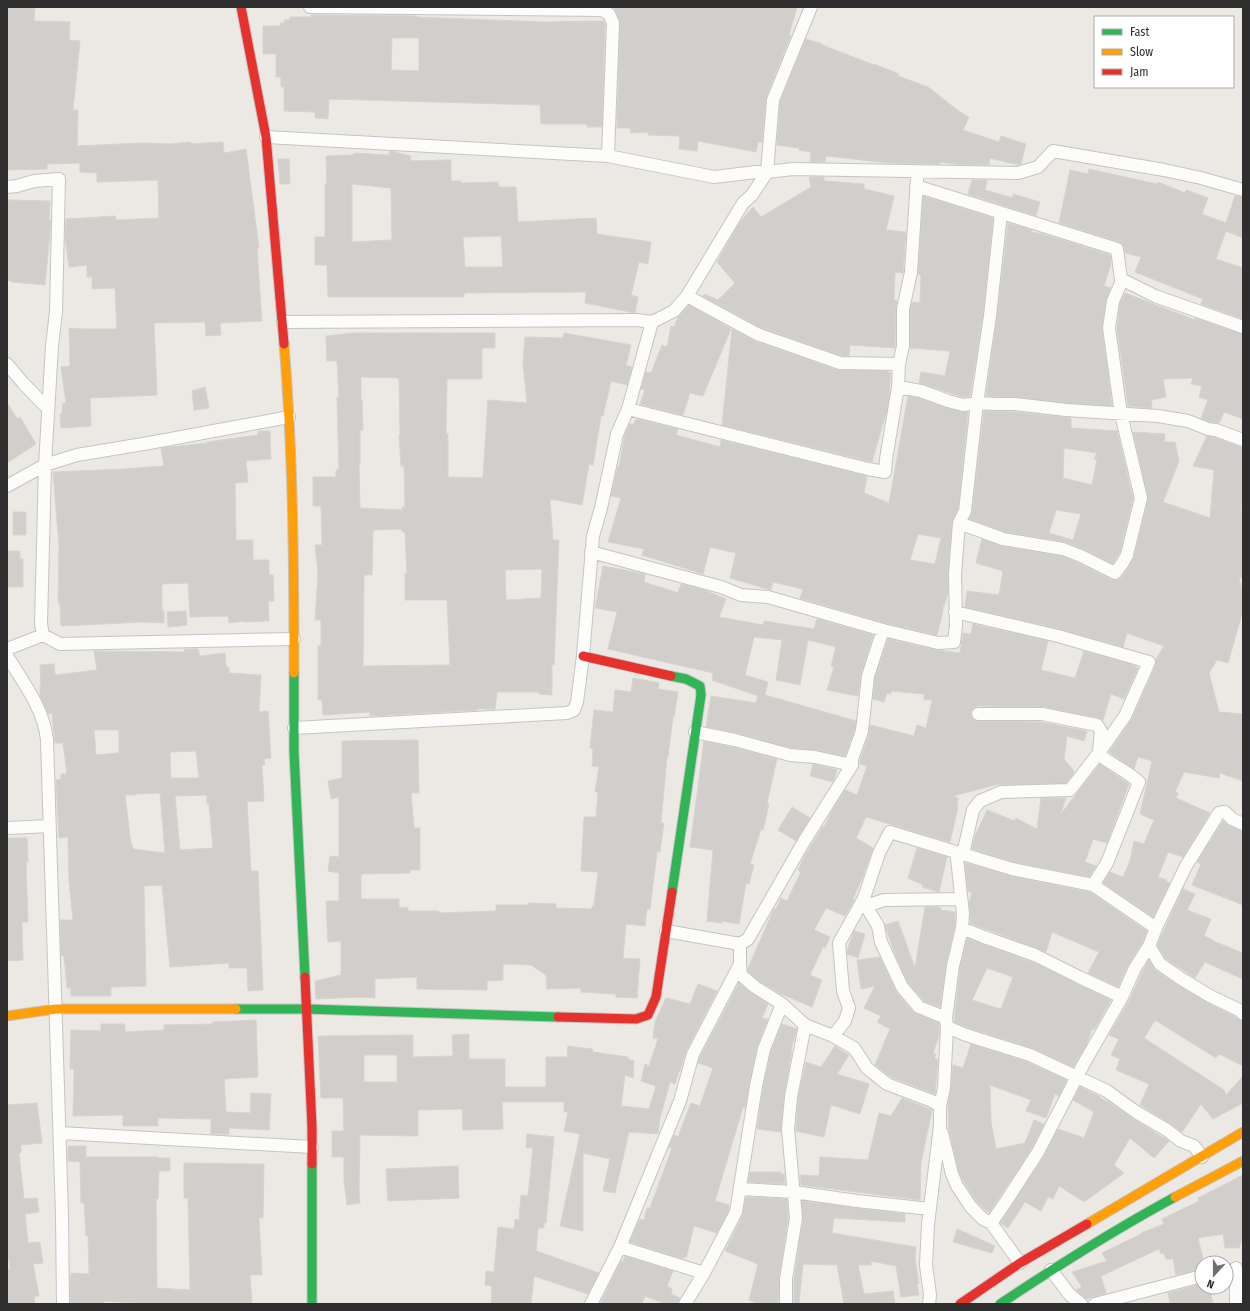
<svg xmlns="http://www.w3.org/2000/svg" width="1250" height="1311" viewBox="0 0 1250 1311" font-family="'Fira Sans Condensed',sans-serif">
<rect width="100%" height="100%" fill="#ece8e4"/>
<path fill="#d1cecb" stroke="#d7d4d0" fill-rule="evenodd" d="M7 7 35 8 34 21 70 22 69 40 80 41 73 110H78L77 146 143 143 169 144 191 142V144L223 142 224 153 246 149 259 248H257L262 321 220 323 221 335 206 336 205 322 154 323 157 395 90 398 91 426 61 428 60 414H62L63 403H66L61 367 70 366 69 328 83 329H117L115 288 92 289V277H87V265L69 267 65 237 66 219 115 216 116 220 159 218 158 180 97 182V173L80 172V163L47 164V169L7 170Z
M615 7H797L789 35H791L766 97 762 142H758L756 152 698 141 697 151 679 149 680 136 648 135V132L631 133 630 128H617L620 23 615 10Z
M311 15 417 16V17L545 22 604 21 605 24 602 127H587V124H541L540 105 329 99 328 119 315 118V112L284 111V87H281V77H276V54H263V26H280V23H284V20H290V17H311ZM392 38H419V71L391 70Z
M806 39 822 44V45L874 65V64L899 74 898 76 928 87 960 112 969 117 963 130 999 142 1001 136 1026 144 1021 164 1018 165 990 158 989 165 956 164 940 162V164L889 163 826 156 825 162H810L811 152 799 150V148L777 145 780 102Z
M390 151 411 156 410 161 451 160V181H461V183L498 182 499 187H516L518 222 596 218 597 234 651 242 648 264 639 262 631 295 638 297 635 313 585 303 586 292 464 293V297H328L327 265H315V237H325V184H327L326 156 354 155V153L389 155ZM352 184 391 188 392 240 352 242ZM501 236 503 267H465L463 237Z
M278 159H289L290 184H280Z
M1089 169 1157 184 1158 182 1185 193 1186 190 1208 198 1202 214 1226 223 1235 196 1243 197V238L1226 231 1216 259 1243 268V319L1201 304 1203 299 1135 272 1141 257 1125 253 1123 245 1120 242 1059 223 1070 170 1088 174Z
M809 177H824V181L864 184V189L894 196 886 230 906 232 903 273 895 272 894 300 897 301 896 309 895 348 850 345 849 356H841L760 327 703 296 704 294 718 300 735 283 717 262 740 222 753 207 761 217 811 187Z
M972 180H987L985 190 1013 198V194L1040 202 1036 216 968 194Z
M923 196 993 218 983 315 970 396 963 397 919 383 921 372 945 376 950 351 910 348V310L912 302 920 303 921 275 918 274Z
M7 200 50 201 49 220 51 221 45 285 12 282 7 280Z
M1008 223 1032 230 1031 232 1043 234 1110 255 1111 264 1104 286 1111 288 1106 300 1102 329 1112 406 1067 403 1016 397 986 396 997 317Z
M1125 293 1195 320V318L1243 334V419L1224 412 1219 423 1210 422 1201 418 1208 400 1199 397 1202 386 1191 384 1193 378 1163 379 1166 397 1151 400 1152 408 1128 406 1117 328 1120 303Z
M689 305 731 329 703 396 690 393 683 415 640 404 645 390 641 389 646 372 651 373 662 345 667 347 671 326 674 327 678 317Z
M732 329 754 341 838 370 886 371 891 373 889 389H890L887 410 872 462 722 425Z
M354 333H495V348H482V379H447L446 434H448V477L483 478 488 400 527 403 523 363 525 337 563 338 564 333 631 345 626 365 632 367 627 385 611 381 603 416H601L593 465 589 464 582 505 550 499 553 540H559L554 665 552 664V695L539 694V692H497L495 709H477V710L370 716V712L323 715 322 700H318V646H321V620H315L318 573 315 545H322L321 506H313V477H336V470H339L337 397 339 398 337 361H327L326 336ZM361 377 399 378 400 435H399L401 466H404L405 507H402V510L360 508 359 465 360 464V430H363L362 400H361ZM402 529V532H405L407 573H405V600H447L450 665 363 666 364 575H372L373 530ZM541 569V570H542L541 598 506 600 505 570Z
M205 387 209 408 194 410 192 391Z
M908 396 919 398 961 412H968L958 509 952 522 948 573V593L944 606H943V611L937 635 885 623 800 598 803 589 773 582 771 590 730 578 736 553 710 547 703 574 642 555 644 549 608 542 621 498 611 496 618 467H619L625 434 630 424H634L636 419 678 429 676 435 720 447 721 440 867 476 864 493 889 503ZM918 534 941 538 935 564 910 560Z
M7 402 17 419 20 417 36 444 7 463Z
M984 411 1015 412 1071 418V428L1117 431 1133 498 1120 552 1113 564 1084 549 1066 542 1005 532 969 519 972 512ZM1064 448 1097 453 1094 459 1097 460 1092 485 1063 478ZM1056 510 1081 514 1073 540 1049 533Z
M258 431H270L271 459 246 461 248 482 235 483 236 540H253V560H269V575H273L274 601H268L269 621 244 622V621L229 623 228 616 190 617 188 583 162 584V611H164V623L143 622 61 626 60 603H58L59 546 53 472 123 469 164 466 161 448 207 443V442L258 435Z
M1133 432 1165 434 1164 442H1175L1179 461 1163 502 1210 518 1214 470 1193 466 1207 436 1214 437 1243 448V492L1241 509H1243V577L1239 578 1243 592V610L1228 663 1217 660 1209 673 1219 712 1243 714V781L1220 773 1219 778 1184 772 1175 792 1178 793 1176 798 1210 813 1183 857 1168 852 1158 877 1167 880 1166 881 1170 883 1153 917 1103 883 1110 872 1123 877 1130 861 1134 841 1144 844 1154 820 1140 814 1152 761 1138 757 1134 769 1109 752 1132 719 1156 665V659L1164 646 1127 633 1123 647 1060 629 965 607 967 591 999 595 1003 571 976 563 982 539 1002 546 1061 556 1078 563 1112 580H1118L1121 578 1128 568 1134 557 1148 499Z
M13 512H26V535H13Z
M7 551H20V559H23V587H7Z
M603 566 645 574 644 582 678 593 681 584 704 590 726 599 719 617 763 625 764 621 814 629 817 619 873 635 861 674 858 696 827 690 834 667 831 666 836 647 808 640 800 685 776 680 782 640 754 637 745 675 768 682 765 695 856 721 855 729 845 756 816 750 791 748 737 733 706 727 711 696 756 703 758 696 712 680 713 673 608 649 617 612 595 608Z
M186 611 187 625 168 627 167 612Z
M973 624 1048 641 1041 670 1075 678 1084 651 1130 664 1138 668 1124 699 1111 694 1103 720 1098 718 1043 707 978 706 974 708 971 711V717L978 721 1041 722 1087 731 1084 741 1067 736 1064 759 1074 771V773L1066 783 999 785V784L953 796 958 798 957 812 950 842 866 817 856 838 873 848 863 876 853 899 854 900 845 916 826 908 814 930 830 937 825 948 823 947 810 975 822 980 812 1007 779 993 759 981 748 971V968L774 909V908L776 909 781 898 787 901 801 872 798 870 804 857 823 826 824 827 832 811 845 790 857 795 867 766 860 764V760L869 734 870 725 914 736 917 725 926 728 932 700H924V694L891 691V694L887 693 884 702 873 699 875 678 888 639 936 650 960 653 963 633 971 634Z
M184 649H198L200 656 225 653 226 667H229V673L261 675 259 712 268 711 271 758 264 759 265 765H262L264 801 247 802 251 871H258L263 990 248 991 247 968H229V963L170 967 162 885 144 886 146 986 111 987V996H71V988H67L64 956H61L60 920H73L69 881 68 837 59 838 56 780 61 779V774H67L63 743H55L52 713 48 714 40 696V686H41L40 665 54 664 55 674 56 675 97 670 94 651 185 652ZM94 730H119V753L96 755ZM196 751 199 778H171L170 752ZM160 793 165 853 133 849 132 844H131L125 795H135V794ZM207 795V804H209L213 848 180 850 175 796Z
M633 678 659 683 658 689 678 692 674 717 673 716 668 757H667L661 823H664L660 852H657L650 909H647L645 926 626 924 623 958 640 959 637 998 616 997V994L581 992V988L547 989 546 975 531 965 503 964V980L487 981V990L417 989V977L375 979V998L361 997 316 999 315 981 341 975V941L328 942 326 901H339V873L328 871 330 856 339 857V797L331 799 328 781 342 778V741L418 740 419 793H411L414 828H420V870H410V873L361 874V899H399V908L408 907V911H439V913L496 911V905H529V903L556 904V908L592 909V906H594L598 872 581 871 584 817H596L598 792H595L599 767 592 766 593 749 590 748 594 710 613 712 615 690 631 692Z
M704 741 733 747 777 759 767 803 769 804 763 830 761 829 750 864 754 865 749 884 746 883 739 924 722 921V923L707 921 713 850 690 847Z
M813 764 837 770 833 782 810 776Z
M1100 764 1129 784 1107 843 1093 839 1085 862 1096 866 1089 877 1014 862 972 849 975 836 987 810 1015 821 1016 818 1037 829 1041 798H1066L1060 815Z
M792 807 810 818 796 841 778 830Z
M1223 821 1229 826 1243 831V905L1192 885 1201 864 1197 862Z
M7 838H27L28 862H26L28 922H22L23 960 7 961Z
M917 848 947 857 939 892 922 887 923 885 908 878Z
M965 863 1011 876 1090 892 1147 931 1142 943 1128 965 1118 987 1088 973 1099 952 1052 932 1046 952 970 923 969 903 972 893 968 891Z
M1183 889 1195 894 1187 910 1211 919 1204 936 1213 940V941L1243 953V979L1205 962 1195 978 1166 959 1157 945Z
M925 907H937L941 908V910L955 912V927L946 964 940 1007 924 1001 908 983 893 949 885 925 898 921 915 968Z
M854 931 865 934 858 958 847 954V951Z
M967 938 1032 962 1111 1000 1094 1030 1092 1029 1086 1046 1073 1067 1032 1048 969 1028 954 1022 960 967ZM987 968 1013 977 1001 1009 972 1000Z
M880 957 895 990 913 1012 939 1023V1036L933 1053 936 1054 934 1058 938 1060 935 1094 891 1077 875 1065 890 1029 877 1022 881 1016 864 1008 875 986 861 989 857 960Z
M1149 960 1155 970 1176 984 1206 1002 1243 1021V1066L1219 1054 1216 1058 1155 1020 1144 1038 1224 1090 1226 1095 1243 1076V1103L1213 1119 1201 1104 1182 1132 1171 1124 1140 1105 1149 1084 1116 1070 1120 1059 1111 1055 1119 1039 1109 1035 1129 1001 1142 972Z
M739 983 751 993 768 1004 762 1018 768 1019 757 1047 745 1108 743 1107 715 1201 729 1205V1210L717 1233 694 1226 686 1258 684 1257 683 1259 630 1242 640 1219 644 1220 647 1208H650L672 1148 669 1147 674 1135 678 1137 691 1103 700 1106 713 1068 698 1063 700 1057Z
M698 984 717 991 686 1051 680 1071H679L675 1084 670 1082 660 1118 658 1134 629 1132 615 1193 603 1191 610 1159 583 1153V1231L560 1226 580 1134 564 1131 568 1112H564V1102H502L503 1129 463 1130 462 1109 418 1110V1136L360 1135 359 1191 360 1203 347 1205 344 1181V1157H332V1131H344L343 1098H321L318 1036 413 1035V1057L453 1056 452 1035 469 1034V1059H505V1087H546V1057H567L568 1046 592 1049 593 1052 628 1057V1059L634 1061 633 1078 625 1075 621 1106 649 1109 656 1086 641 1081 645 1064 649 1066 658 1039 653 1038 655 1022 666 998 690 1004ZM364 1055H397V1082H364Z
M256 1020 258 1077 224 1079 226 1112 250 1113 251 1093 271 1094 269 1130 229 1128V1134H211V1119L158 1118V1126H123V1115L73 1116 74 1069H70L71 1030 101 1031V1024H125V1032L164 1030V1025L213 1024 212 1022Z
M782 1024 797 1029 791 1049H792L791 1056 784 1096 781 1132 757 1129 763 1087 771 1051Z
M971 1044 1027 1062 1067 1080 1059 1096 1055 1094 1046 1118 1026 1111 1031 1100 990 1085 991 1122 996 1149 1025 1143 1034 1120 1044 1124 1032 1148 989 1213 977 1202 964 1182 959 1172 949 1130 948 1104 951 1088 953 1065 963 1068Z
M835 1046 849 1055 837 1074 869 1084 860 1114 831 1105 824 1137 796 1131 798 1098 806 1062 821 1067Z
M1080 1087 1101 1097 1100 1098 1109 1102 1132 1118 1169 1141 1154 1158 1130 1138 1114 1165 1124 1173 1084 1202 1059 1186 1053 1199 1048 1197 1041 1211 1025 1202 1008 1228 1000 1223 1044 1156 1058 1129 1084 1138 1094 1112 1073 1100Z
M902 1098 932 1110 921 1163 920 1200 801 1185 800 1175 819 1176 820 1157 868 1160 879 1113 891 1116Z
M37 1103 42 1143 21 1145V1153H19L24 1199 37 1198 39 1212 25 1214 28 1243 40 1242 43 1263 33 1264 39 1296 34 1297 35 1304H7V1269H10L7 1249V1105Z
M527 1134 554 1137 546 1223H544V1228H538L536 1251 599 1273 588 1294 534 1276 531 1304H491L492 1286 485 1285 486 1271 494 1272 498 1227 514 1229 515 1219 519 1220 521 1195 528 1196 533 1148H526Z
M68 1146H86V1157H158V1158H170V1171H159L158 1199H156L157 1288 190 1290 188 1198H184V1163L264 1164 263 1218H259L262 1275H250L252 1304H151L104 1301V1304H70L71 1273 89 1274 88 1235 86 1236 84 1203H81L80 1162 68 1161Z
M458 1166 459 1198 388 1201 386 1169Z
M750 1172H781V1174H784L785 1184 748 1182Z
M1243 1175V1236L1239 1248H1225L1223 1234 1198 1238 1204 1263H1202V1269L1176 1275 1173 1259H1166L1164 1253 1161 1254 1159 1249 1101 1276 1106 1293 1086 1299 1076 1290 1082 1287 1072 1272 1107 1261 1102 1253 1141 1234V1233L1164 1224 1162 1219 1199 1201 1198 1198Z
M746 1197 787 1199 788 1218 779 1278 778 1304H760L749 1300 758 1264 725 1251 743 1215Z
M802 1201 905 1214V1222L834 1218 832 1233 916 1247 915 1258 919 1284H917L919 1295 901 1297 896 1266 871 1261V1265H858L864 1294 893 1291 895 1304H844L837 1265 803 1264 799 1304H794V1280L803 1219Z
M957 1229 995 1246 992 1253 953 1242Z
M625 1256 673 1271 667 1286 672 1289 671 1294 680 1298 678 1304H666L645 1296 642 1304H600L621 1261 623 1262Z
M1202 1284V1290H1210L1213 1304H1170L1168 1293Z"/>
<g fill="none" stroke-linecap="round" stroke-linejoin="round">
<g stroke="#c5c4c5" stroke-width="14">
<path id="street" d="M310 7 602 10 609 14 613 23 608 156
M266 137 608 156 714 177 756 172H767L793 169 1018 173 1038 167 1053 151 1164 170 1201 178 1243 190
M916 186 1117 249 1121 279V283L1113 301 1109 328 1121 414 1141 498 1127 555 1122 564 1115 573 1081 556 1063 549 1003 539 959 523
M7 187 17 186 34 181 59 179 56 312 52 346 45 465 41 624 43 635 60 644 294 639
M1121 279 1155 296 1243 327
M687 296 757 334 840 363 899 364
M283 322 637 320 652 322 674 311 687 296 743 203 752 195 767 172 773 100 811 7
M7 364 23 383 48 409
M898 387 921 391 948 401 963 405 977 403 996 404H1015L1066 410 1158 416 1188 421 1208 429 1216 430 1243 440
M628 409 868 469 885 472 886 459 898 387 899 364 903 346V309L911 272 917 180
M7 486 45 465 77 455 149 443 289 417
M591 552 721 587 741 595 768 597 883 630 938 643 954 642 956 625 955 574 959 523 965 511 977 403 990 316 1001 213
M7 649 43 635
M7 656C23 682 44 709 47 740L62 1215 63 1304
M978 714H1042L1097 725 1101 731 1099 751
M294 728 567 713 574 710 577 702 583 656 593 536 601 508 617 434 628 409 652 322
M695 732 735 740 790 755 815 757 852 765
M1098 754C1111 764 1127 771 1139 782L1107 863 1093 885 1156 928
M7 828 50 826
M864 898 866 906 878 926 881 942 902 987 919 1007 946 1018
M866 906 884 900 961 899
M962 928 984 937 1035 955 1079 977 1122 997
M666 931 740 944 748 939 803 843 852 765V759L862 731 868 676 883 630
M740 944V964L741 975 755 987 782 1004 805 1025 833 1036 854 1048 867 1068 887 1084 932 1101 940 1106
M1149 946 1160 964 1180 978 1210 996 1239 1010 1243 1014
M947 1027 966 1035 1030 1055 1107 1091 1136 1112 1167 1130 1181 1141 1194 1146 1202 1157
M833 1036 845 1021 849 1008 843 991 839 943 864 898 879 853 890 832 1012 869 1093 885
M60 1133 312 1147
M942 1133 952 1174 957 1186 971 1207 983 1219 991 1223 1020 1263
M740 1189 794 1192 857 1201 930 1209
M991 1223 1005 1203 1038 1152 1083 1065 1122 997 1135 968 1149 946 1156 928 1186 866 1219 813 1225 812 1232 819 1243 824
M620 1247 704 1273
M1051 1270 1070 1295 1081 1304
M591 1304 620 1247 680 1101 693 1054 740 964
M685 1304 704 1273 736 1212 756 1086 764 1049 782 1004
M786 1304V1279L796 1218 788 1129 791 1097 805 1025
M929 1304 930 1295 926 1265 928 1224 940 1126V1106L944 1088 947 1027 946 1018 953 966 962 928 963 914 957 858 963 854 973 810 980 801 1001 792 1070 790 1098 754 1125 716 1149 662 1058 636 955 612
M1095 1304 1202 1276
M1236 1304V1268"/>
</g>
<g stroke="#c5c4c5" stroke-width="11">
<path id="fast" d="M294 673V752L305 977
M671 676 686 679 700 686 701 695 672 892
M236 1009H306L558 1017
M312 1164V1304
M1000 1304C1057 1266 1114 1230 1175 1197"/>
</g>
<g stroke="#c5c4c5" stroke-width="11">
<path id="slow" d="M284 344C293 453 294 563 294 673
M7 1016 56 1009H236
M1175 1197 1243 1161
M1087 1224 1243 1132"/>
</g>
<g stroke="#c5c4c5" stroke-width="11">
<path id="jam" d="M241 7 266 137 284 344
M583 656 671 676
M305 977 312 1127V1164
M558 1017 636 1019 648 1015 656 997 672 892
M960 1304 1020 1263 1087 1224"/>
</g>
<use href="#street" stroke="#fcfcfb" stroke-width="12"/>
<use href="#fast" stroke="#30b455" stroke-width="9"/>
<use href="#slow" stroke="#ff9f0a" stroke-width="9"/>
<use href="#jam" stroke="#e5322d" stroke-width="9"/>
</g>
<rect width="1250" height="1311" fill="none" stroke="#2e2e2e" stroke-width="16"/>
<rect x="1094" y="16" width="140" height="72" fill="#ffffff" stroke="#ababab"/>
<rect x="1102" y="29" width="20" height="6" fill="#30b455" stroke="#ababab"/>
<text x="1130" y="36" font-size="12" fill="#2e2e2e">Fast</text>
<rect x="1102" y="49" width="20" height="6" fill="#ff9f0a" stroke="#ababab"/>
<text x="1130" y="56" font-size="12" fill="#2e2e2e">Slow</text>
<rect x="1102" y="69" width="20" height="6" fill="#e5322d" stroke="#ababab"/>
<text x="1130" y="76" font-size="12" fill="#2e2e2e">Jam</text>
<g transform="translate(1214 1275) rotate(201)"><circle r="19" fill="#ffffff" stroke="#ababab"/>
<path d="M0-3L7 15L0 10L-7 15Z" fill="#706f6e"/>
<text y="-6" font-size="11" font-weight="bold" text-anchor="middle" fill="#2e2e2e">N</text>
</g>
</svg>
